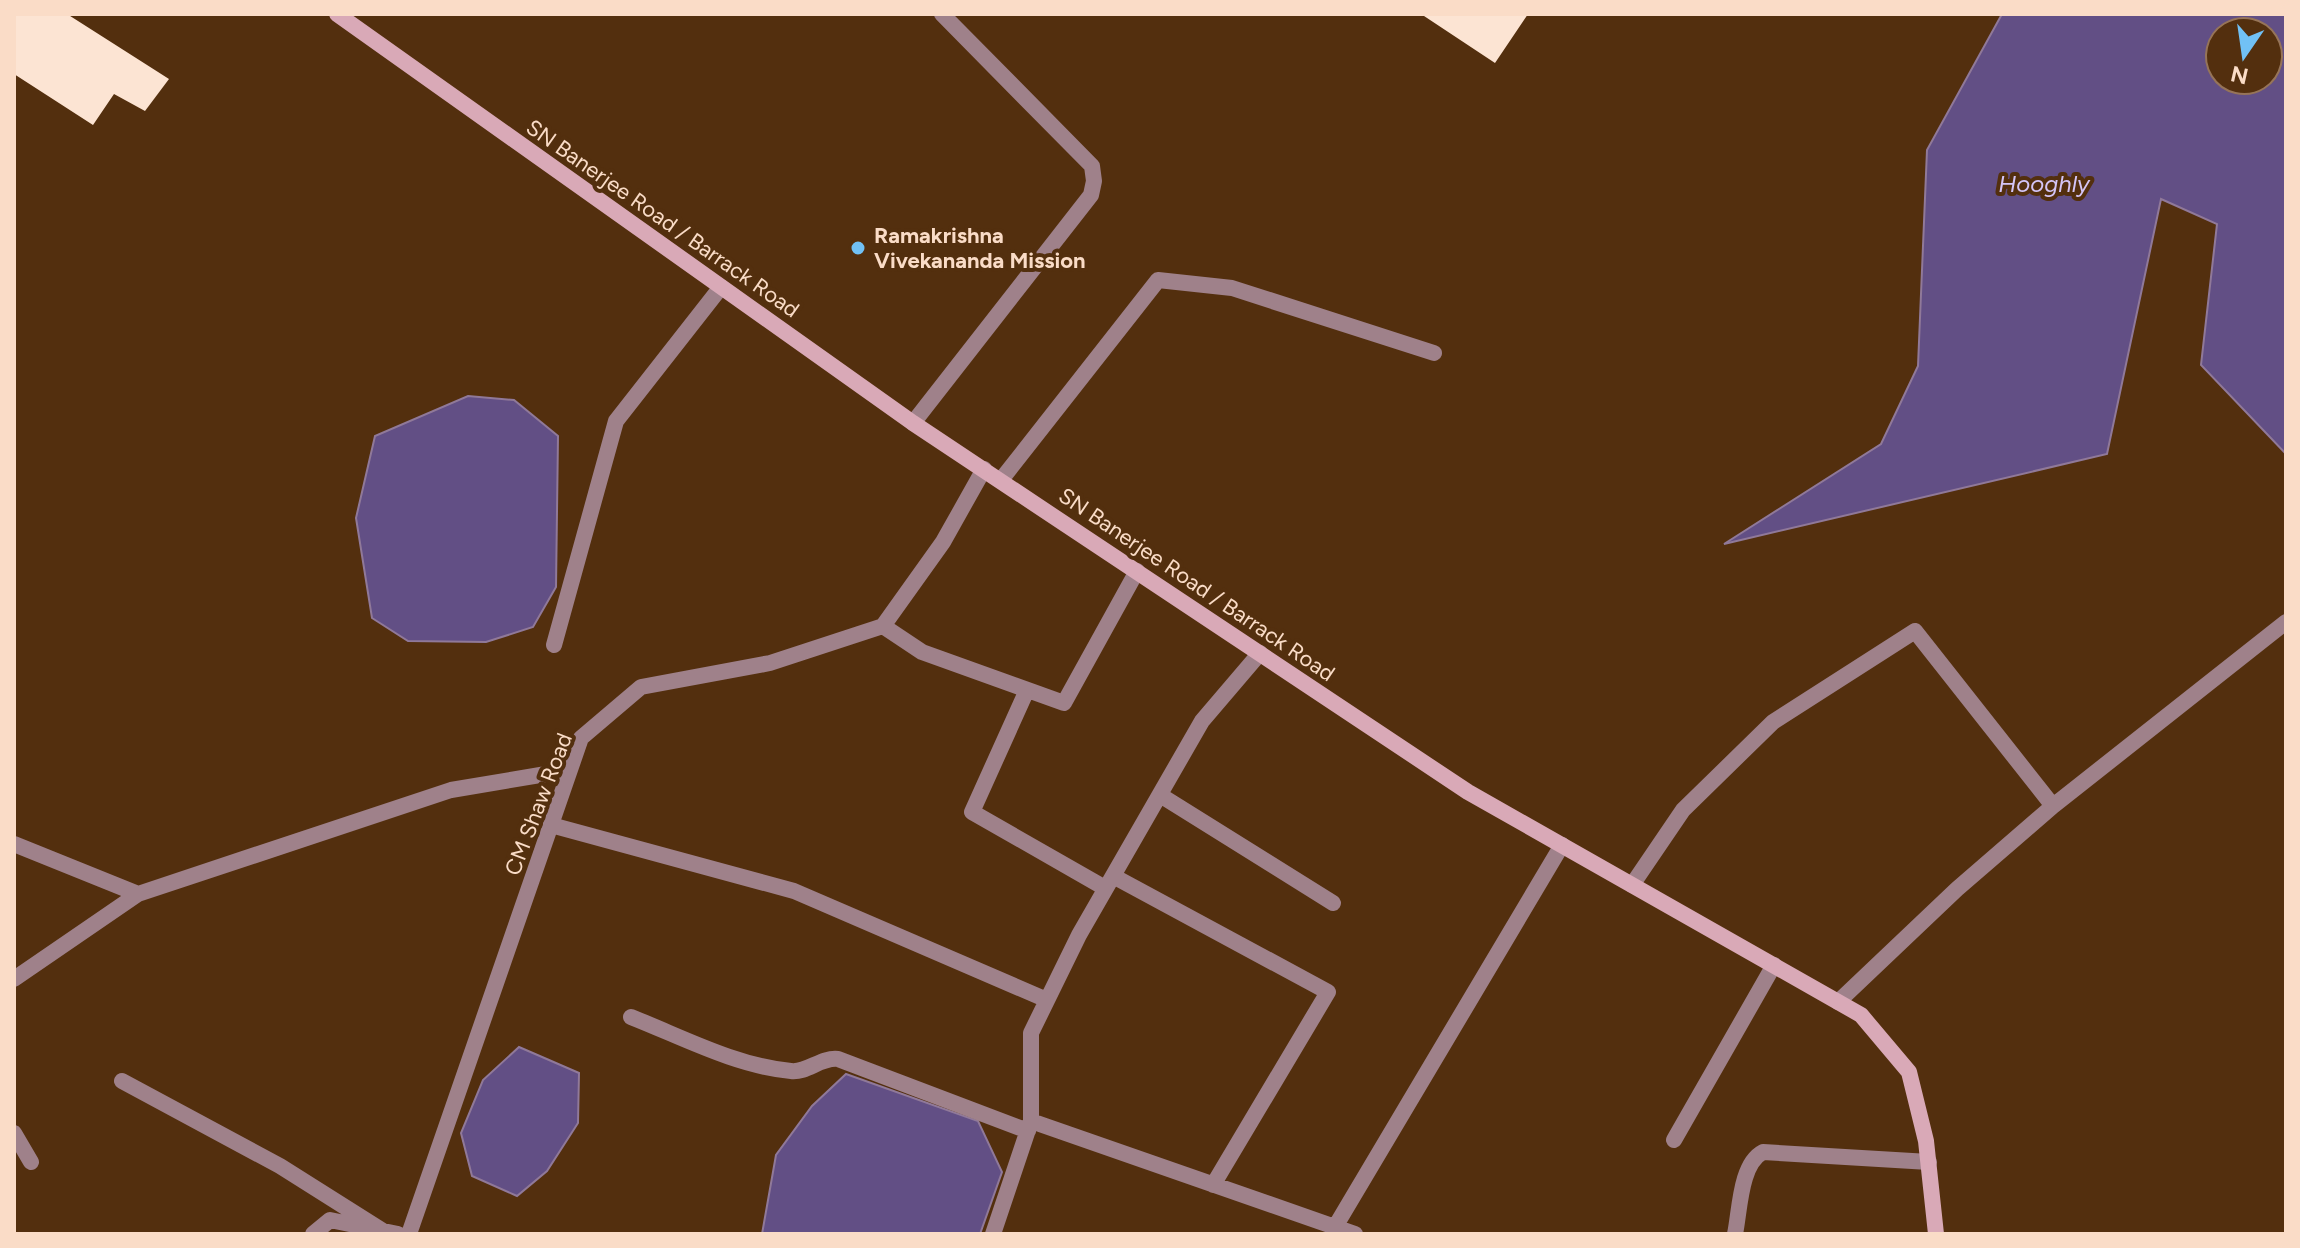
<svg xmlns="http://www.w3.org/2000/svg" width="2300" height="1248" viewBox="0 0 2300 1248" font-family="Figtree,sans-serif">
<rect width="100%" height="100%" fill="#532f0e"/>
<path fill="#624f85" stroke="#907999" stroke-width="2" fill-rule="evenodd" d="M2002 14H2286V454L2201 365 2217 224 2161 199 2107 454 1724 544 1881 444 1918 366 1927 150ZM2220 32H2268V80H2220Z
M468 396 514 400 558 436 556 587 533 627 486 642 408 641 372 618 356 518 375 436Z
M519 1047 579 1073 578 1123 547 1171 517 1196 472 1176 461 1133 483 1080Z
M846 1074 978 1121 1002 1172 980 1234H762L776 1155 812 1106Z"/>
<path fill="#fce4d3" d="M14 14H67L169 79 145 111 114 94 93 125 14 74Z
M1421 14H1528L1495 63Z"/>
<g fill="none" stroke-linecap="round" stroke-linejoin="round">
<path stroke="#9f818a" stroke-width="16" d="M913 423 1091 195 1094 181 1092 166 942 14
M1001 480 1158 280 1232 288 1434 353
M883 626 922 652 1064 703 1137 571
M554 645 616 421 721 287
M1027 690 972 812 1105 888
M1160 795 1333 903
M551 825 794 891 1047 1000
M14 844 138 894
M1113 876 1328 992 1213 1185
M1632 885 1683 810 1773 722 1915 631 2053 806
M14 979 138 894 451 790 570 770
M1838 1002 1957 889 2053 806 2286 622
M631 1017C682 1037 736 1066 791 1071 807 1073 821 1057 838 1059L1028 1131
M122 1081 280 1166 383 1231
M1031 1121V1033L1079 935 1202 721 1260 653
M14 1133 31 1162
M1674 1140 1774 965
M1335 1227 1355 1234
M313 1234 330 1220 398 1234
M409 1234 581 738 641 687 770 663 883 626 943 542 984 469
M993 1234 1031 1121 1335 1227 1562 845
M1735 1234C1740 1210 1740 1164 1763 1152L1929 1162"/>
<path stroke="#d9a9b7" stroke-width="16" d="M337 14 913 423 1468 792 1861 1015 1909 1072 1926 1141 1936 1234"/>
</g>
<circle fill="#71c1f5" stroke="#532f0e" stroke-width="3" cx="858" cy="248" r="8"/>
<g text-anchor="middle" stroke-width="8" stroke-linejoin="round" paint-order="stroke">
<g font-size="22" fill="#fadcc7" stroke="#532f0e">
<text transform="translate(663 218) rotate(35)" y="8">SN Banerjee Road / Barrack Road</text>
<text transform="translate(1197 584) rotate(34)" y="8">SN Banerjee Road / Barrack Road</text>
<text transform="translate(538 804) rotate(-69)" y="8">CM Shaw Road</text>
</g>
<g font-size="22" font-weight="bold" fill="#fadcc7" stroke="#532f0e" text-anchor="start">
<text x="874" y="243">Ramakrishna<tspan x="874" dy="25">Vivekananda Mission</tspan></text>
</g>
<g font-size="24" font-style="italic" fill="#d4c5f7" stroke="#532f0e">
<text x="2044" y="192">Hooghly</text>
</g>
</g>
<rect width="2300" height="1248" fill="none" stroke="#fadcc7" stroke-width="32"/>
<g transform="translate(2244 56) rotate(193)"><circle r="38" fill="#532f0e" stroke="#967458" stroke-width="2"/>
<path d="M0-6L14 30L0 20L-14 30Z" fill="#71c1f5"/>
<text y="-12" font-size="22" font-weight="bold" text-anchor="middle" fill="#fadcc7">N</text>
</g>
</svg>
